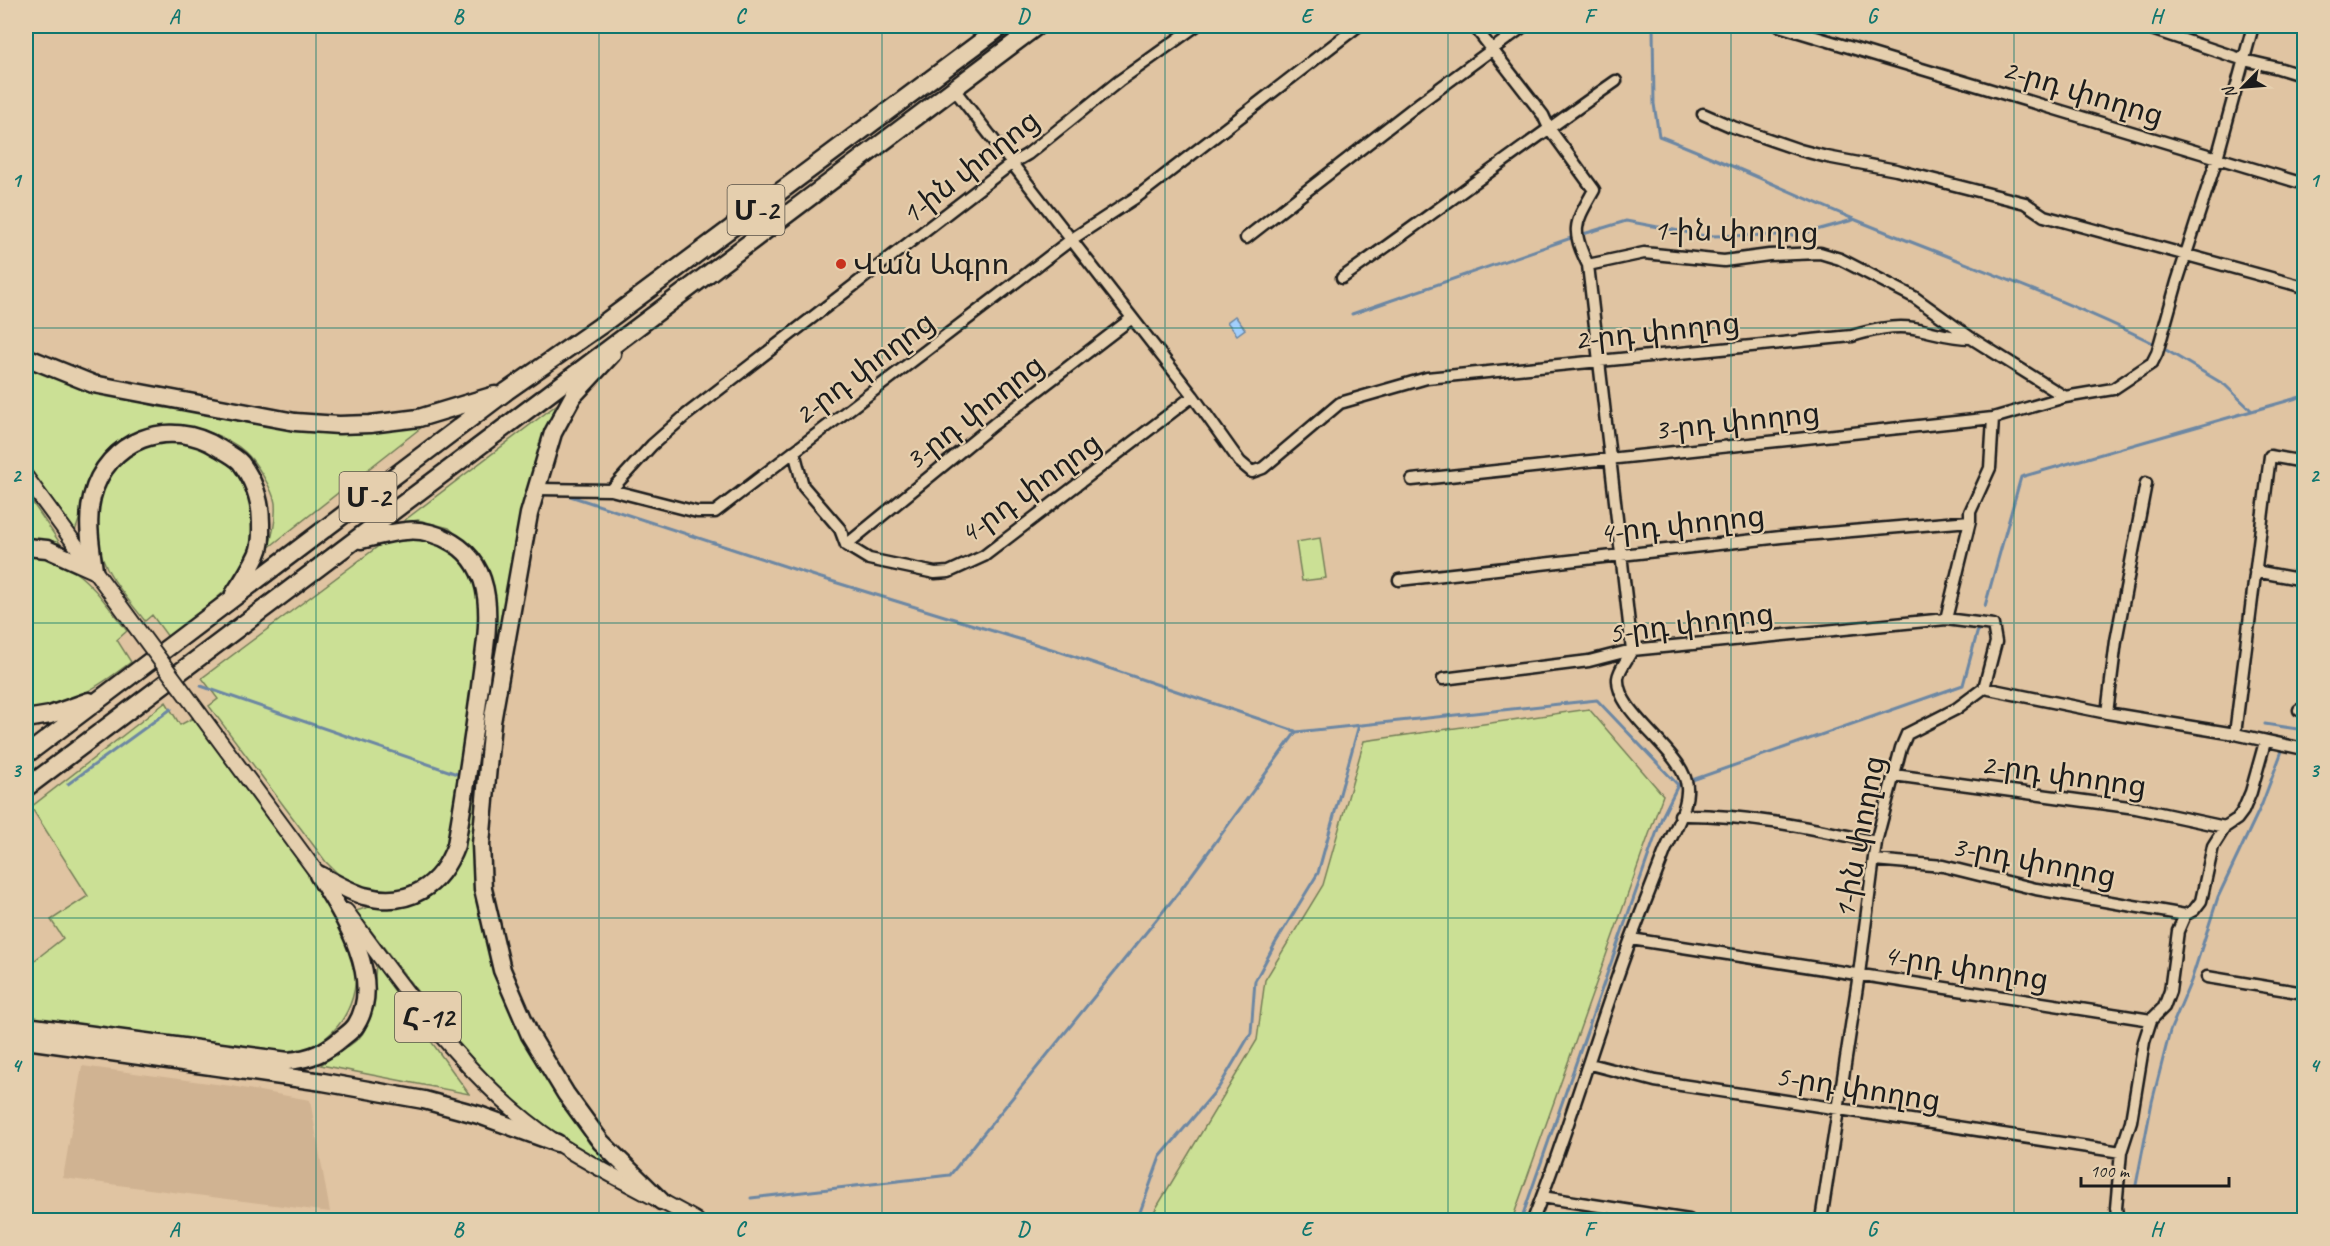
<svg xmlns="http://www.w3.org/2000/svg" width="2330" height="1246" viewBox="0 0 2330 1246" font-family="Caveat,'Noto Sans Armenian',sans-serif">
<rect width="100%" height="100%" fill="#e0c4a2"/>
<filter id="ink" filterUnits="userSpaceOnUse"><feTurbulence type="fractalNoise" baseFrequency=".0167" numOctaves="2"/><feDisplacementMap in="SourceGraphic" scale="12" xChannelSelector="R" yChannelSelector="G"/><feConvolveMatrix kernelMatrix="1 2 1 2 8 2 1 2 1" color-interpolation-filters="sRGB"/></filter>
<g filter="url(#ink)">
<path fill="#d0b392" d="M82 1066 231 1086 310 1100 330 1212 63 1178Z"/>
<path fill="#cbe095" stroke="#747e58" stroke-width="1.5" d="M26 366 57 379 159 407 366 433 427 423 268 548C273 535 276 518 275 503 273 490 256 462 245 452 228 436 188 422 164 425 157 426 150 430 143 432 133 435 121 438 113 445 87 467 87 503 75 531L26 463Z
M572 393 550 431 493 721 485 894 522 1032 589 1143 622 1173 542 1128 482 1076 356 911C362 909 368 907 374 906 384 905 394 908 403 906 437 900 454 878 464 847L494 675 495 608 483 560 449 528 418 520 401 523Z
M191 441C203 447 218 452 228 460 258 484 264 544 240 574 221 599 192 617 168 637L152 615 145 621C132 604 117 588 107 568 87 528 93 476 132 449 148 439 173 442 191 441Z
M26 493 60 543 26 540Z
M407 537C428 539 456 545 468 564 497 608 468 729 459 781 456 799 455 827 448 844 443 856 435 868 429 880L396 893 357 889 343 879 326 862 209 706 218 699 202 678 384 542Z
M1320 538 1326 578 1302 581 1296 542Z
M26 553C78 560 97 592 127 631L117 640 131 662C98 687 69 707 26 709Z
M166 702 180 725 193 718C233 770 273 823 310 877 322 895 343 923 350 944 365 986 349 1029 309 1048 301 1052 290 1052 282 1053L26 1021V967L63 938 51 920 88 896 31 807Z
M1589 709 1663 795 1512 1220H1149L1257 1040 1265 980 1323 885 1364 741Z
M376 965 469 1094 321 1065C333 1056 348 1048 359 1038 374 1023 374 985 376 965Z"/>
<path fill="#a2cffd" stroke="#6c87a3" stroke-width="1.5" d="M1235 316 1245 329 1237 335 1227 322Z"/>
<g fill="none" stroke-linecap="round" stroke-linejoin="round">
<path stroke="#6c87a3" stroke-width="3" d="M1653 26 1654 104 1659 136C1726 162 1790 192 1856 220 1956 261 2059 296 2155 344
M1580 235 1626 221 1706 236 1798 235 1853 220
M1352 314 1574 237
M2161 347 2225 385 2252 411
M564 494 818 577 1058 651 1295 731
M1985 606 2021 477 2304 396
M201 686 460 775
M2265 724 2304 730
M68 784 171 709
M2136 1185 2152 1102 2170 1031 2191 981 2218 897 2262 804 2282 751
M751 1198 950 1175 1182 888 1296 732 1597 700 1678 785
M1140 1212 1160 1157 1219 1087 1251 1033 1255 981 1276 942 1318 873 1359 725
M1521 1220 1662 817 1678 785 1963 685 1979 626"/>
<g stroke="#1c1c1c" stroke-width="15">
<path id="minor" d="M1474 26 1543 115 1549 128 1594 190C1575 224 1570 228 1588 265L1632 650C1628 659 1619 669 1618 678 1615 715 1691 755 1687 792 1686 812 1673 833 1665 851 1654 880 1643 908 1632 936 1597 1030 1570 1127 1533 1220
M1779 26 2304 184
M2142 26 2244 60 2278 68 2304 76
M954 89 1193 396 1240 462 1252 472 1263 468 1340 403 1427 378 1852 336C1872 330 1892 325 1914 328 1934 332 1950 338 1971 338
M1703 114 1733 127 1800 150 1827 157 1896 170 2025 203 2044 216 2304 287
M1246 238 1421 102 1524 26
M1588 265 1644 253 1724 261 1769 255 1820 253 1840 259 1914 297 1971 338 2065 397
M1342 278C1434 213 1523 146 1616 81
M794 451 803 486 840 529 846 545
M1412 480 1993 418 2065 397 2113 389 2152 363 2157 353 2177 282 2217 158 2253 26
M536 489 611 490 697 512H715L1072 239 1138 196 1358 26
M611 490 652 445 686 415 1011 164 1028 154 1119 81 1196 26
M846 545 869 559 935 573 949 572 984 556 1193 396
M846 545 994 424 1132 318
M2255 571 2304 580
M1399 580 1781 537 1970 521
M1946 619 1970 521V512L1990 468 1993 418
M1443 679 1589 661 1632 650 1946 619 1993 625 1996 642 1984 688
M2299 710 2304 711
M2107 713 2116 641 2146 483
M2235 734 2270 456 2304 462
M1894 775 2136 808 2225 827
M1680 815C1746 814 1812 828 1876 842
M1874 860 1943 866 2036 889 2185 915
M1631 939 2151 1020
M2207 977 2304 993
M1590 1064 1655 1081 2121 1152
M1542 1197 1689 1220
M1821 1220 1859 974 1876 842 1901 748 1907 734 1956 709 1984 688 2107 713 2235 734 2304 749
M2118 1220 2116 1208 2121 1152 2131 1121 2144 1042 2151 1020 2164 1007 2170 991 2178 931 2185 915 2194 910 2201 901 2213 846 2225 827 2237 819 2243 811 2251 792 2265 742"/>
</g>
<g stroke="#1c1c1c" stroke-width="18">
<path id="major" d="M26 477 135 626
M200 714 323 881
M346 911C406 992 471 1086 557 1143 601 1172 650 1194 696 1220"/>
</g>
<g stroke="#1c1c1c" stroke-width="21">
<path id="highway" d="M612 354 573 396 553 433 529 514 492 722 481 844 483 889 502 970 530 1035 566 1094 601 1142 661 1201
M26 357 93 384 295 422 339 425 370 424 419 418 495 395
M26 547 47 549 94 570
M94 570C91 547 86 521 92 497 106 440 169 416 219 448 226 452 236 457 241 463 254 481 261 502 261 523 261 534 262 545 257 555 251 568 242 582 234 594
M26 719 50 715 89 701
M26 755 507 391 600 326 1002 26
M26 788 1037 26
M318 874C333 882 348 891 364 896 409 908 441 886 456 845 465 792 473 740 480 687 485 640 503 573 453 543 440 535 422 529 406 531 391 532 375 537 361 540
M26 1026 288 1061C311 1059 326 1052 342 1038 347 1034 353 1030 356 1025 385 979 342 913 318 875
M26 1040 323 1082 424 1100 479 1115 557 1143"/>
</g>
<use href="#minor" stroke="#e5cfae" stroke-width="10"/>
<use href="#major" stroke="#e5cfae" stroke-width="14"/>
<use href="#highway" stroke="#e5cfae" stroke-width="16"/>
<g stroke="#1c1c1c" stroke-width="18" stroke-linecap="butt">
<path id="major-bridge" d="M135 626 200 714"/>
</g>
<use href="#major-bridge" stroke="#e5cfae" stroke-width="14"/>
</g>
</g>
<path fill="none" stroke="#0f766e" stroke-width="1.5" stroke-opacity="0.55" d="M316 26V1220M599 26V1220M882 26V1220M1165 26V1220M1448 26V1220M1731 26V1220M2014 26V1220M26 328H2304M26 623H2304M26 918H2304"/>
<circle fill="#c8321e" stroke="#e5cfae" stroke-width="2" cx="841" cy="264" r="6"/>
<g text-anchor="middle" stroke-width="4.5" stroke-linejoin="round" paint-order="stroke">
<g fill="#e5cfae" stroke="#585248" stroke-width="1.5">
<rect x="727.5" y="185" width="57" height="50" rx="4.5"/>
<rect x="339.5" y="472" width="57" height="50" rx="4.5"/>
<rect x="395" y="992" width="66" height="50" rx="4.5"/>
</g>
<g font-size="28" font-weight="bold" fill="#1c1c1c">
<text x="756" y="220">Մ-2</text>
<text x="368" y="507">Մ-2</text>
<text x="428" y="1027">Հ-12</text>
</g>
<g font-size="30" fill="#1c1c1c" stroke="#e5cfae">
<text transform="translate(2083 92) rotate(17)" y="10">2-րդ փողոց</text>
<text transform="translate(970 167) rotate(-38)" y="10">1-ին փողոց</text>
<text transform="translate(1736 231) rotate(1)" y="10">1-ին փողոց</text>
<text transform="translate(1657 331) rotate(-6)" y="10">2-րդ փողոց</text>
<text transform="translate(864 368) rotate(-37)" y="10">2-րդ փողոց</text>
<text transform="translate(974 412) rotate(-38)" y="10">3-րդ փողոց</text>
<text transform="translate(1737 421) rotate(-6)" y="10">3-րդ փողոց</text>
<text transform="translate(1030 488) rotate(-36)" y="10">4-րդ փողոց</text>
<text transform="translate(1682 524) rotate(-6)" y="10">4-րդ փողոց</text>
<text transform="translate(1691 623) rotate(-7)" y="10">5-րդ փողոց</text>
<text transform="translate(2064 775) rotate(8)" y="10">2-րդ փողոց</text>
<text transform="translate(1859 837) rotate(-79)" y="10">1-ին փողոց</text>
<text transform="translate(2034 861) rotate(11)" y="10">3-րդ փողոց</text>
<text transform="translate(1966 967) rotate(9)" y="10">4-րդ փողոց</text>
<text transform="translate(1858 1088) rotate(9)" y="10">5-րդ փողոց</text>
</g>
<g font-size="30" fill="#1c1c1c" stroke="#e5cfae" text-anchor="start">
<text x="853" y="274">Վան Ագրո</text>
</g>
</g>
<rect width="2330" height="1246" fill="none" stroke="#e5cfae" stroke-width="66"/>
<g transform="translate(2243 87) rotate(245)" stroke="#e5cfae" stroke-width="4.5" paint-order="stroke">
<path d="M0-4.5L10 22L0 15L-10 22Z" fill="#1c1c1c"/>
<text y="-9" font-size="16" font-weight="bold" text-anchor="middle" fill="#1c1c1c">N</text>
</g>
<path d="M2081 1177v9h148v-9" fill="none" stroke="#1c1c1c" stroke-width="3"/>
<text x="2090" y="1177" font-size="18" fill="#1c1c1c" stroke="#e5cfae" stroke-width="4.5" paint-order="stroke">100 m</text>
<rect x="33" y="33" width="2264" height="1180" fill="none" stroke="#0f766e" stroke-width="2"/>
<g font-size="20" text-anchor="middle" font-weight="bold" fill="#0f766e">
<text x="174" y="23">A</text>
<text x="458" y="23">B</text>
<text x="740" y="23">C</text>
<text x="1023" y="23">D</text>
<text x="1306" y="23">E</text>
<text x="1589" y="23">F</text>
<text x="1872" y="23">G</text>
<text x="2156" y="23">H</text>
<text x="16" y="187">1</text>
<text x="2314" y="187">1</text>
<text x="16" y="482">2</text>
<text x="2314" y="482">2</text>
<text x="16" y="777">3</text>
<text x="2314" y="777">3</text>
<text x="16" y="1072">4</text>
<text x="2314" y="1072">4</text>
<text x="174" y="1236">A</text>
<text x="458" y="1236">B</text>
<text x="740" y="1236">C</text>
<text x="1023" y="1236">D</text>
<text x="1306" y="1236">E</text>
<text x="1589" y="1236">F</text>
<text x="1872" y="1236">G</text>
<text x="2156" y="1236">H</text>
</g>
</svg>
